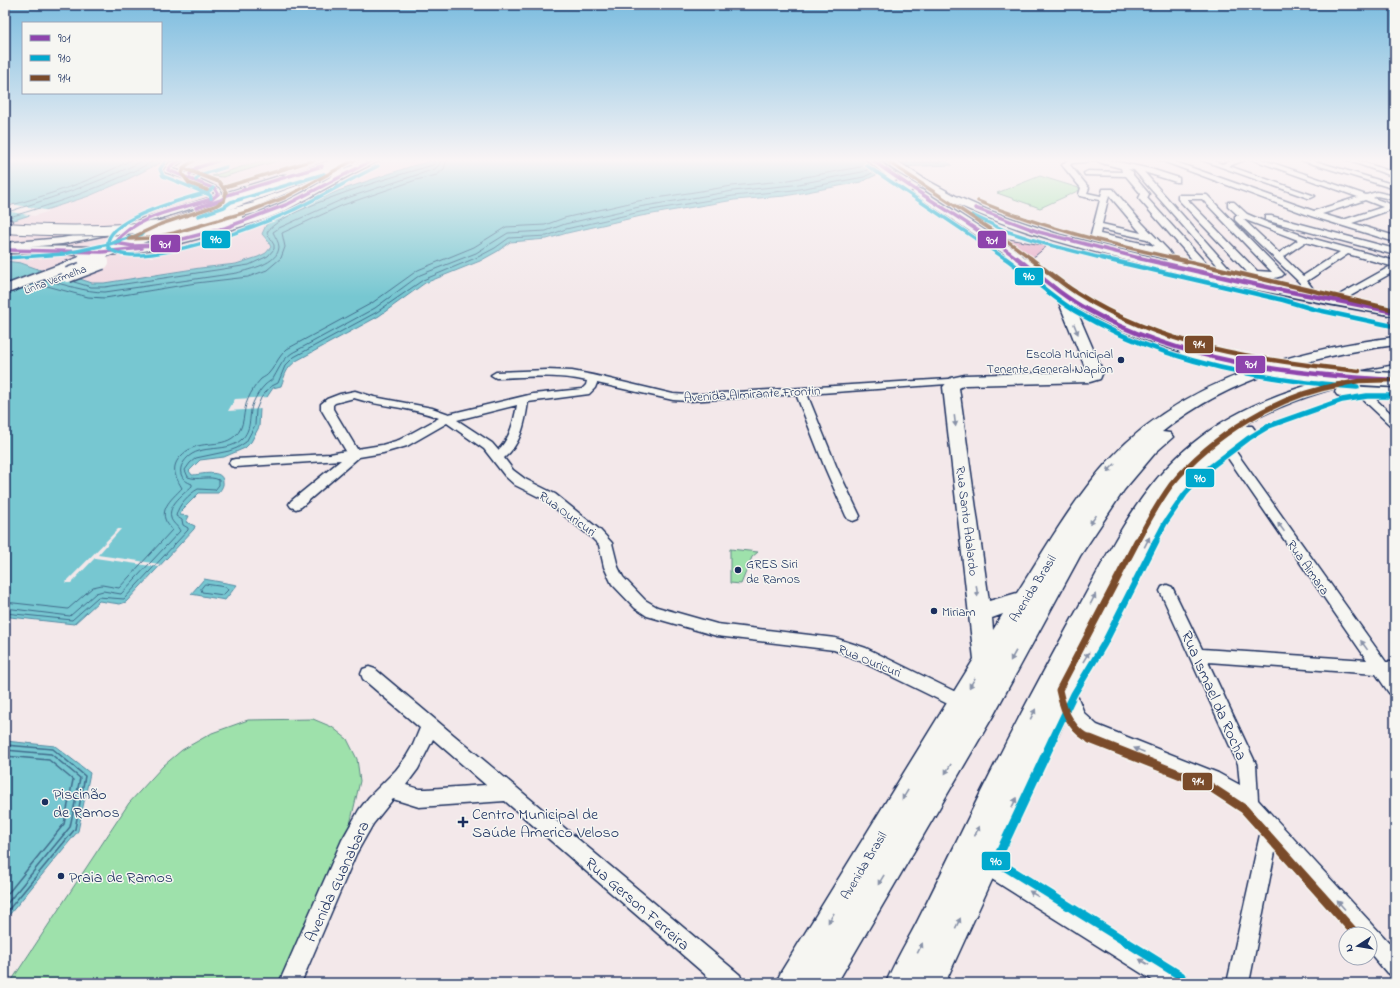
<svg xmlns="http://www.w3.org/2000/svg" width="1400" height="988" viewBox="0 0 1400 988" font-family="'Indie Flower',sans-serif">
<rect width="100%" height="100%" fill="#f3e8ea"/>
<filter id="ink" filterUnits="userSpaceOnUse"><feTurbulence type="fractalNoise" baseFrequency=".025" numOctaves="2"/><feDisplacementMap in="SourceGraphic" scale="8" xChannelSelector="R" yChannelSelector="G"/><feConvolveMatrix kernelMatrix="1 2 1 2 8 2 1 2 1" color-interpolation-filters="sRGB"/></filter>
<g filter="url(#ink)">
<path fill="#f0d8e0" d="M163 159H439L412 166 338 191 287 213 274 220 262 234 268 241 271 247 266 253 248 261 236 264 200 268 104 283H92L68 275 49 273 21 263 5 261V223L89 196 124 181 160 163Z"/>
<path fill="#9ee1ab" stroke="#5c8884" d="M267 159H284L223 177 212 176Z
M1040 176 1082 189 1040 208 997 193Z
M730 549 758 552 752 557 741 584 730 583Z
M313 719 332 727 347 739 357 759 360 781 349 829 281 983H10L129 803 163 766 182 750 212 733 248 720Z"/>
<path fill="#77c7d1" stroke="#528aa3" d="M5 159H163L160 163 124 181 89 196 5 223Z
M439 159H944L952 165 896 167 887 170 861 182 785 196 734 200 641 216 567 233 547 239 510 242 498 251 480 261 425 283 379 316 296 361C285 370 286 373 281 386L273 388 267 397 260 409 259 427 251 442 245 448 224 457 200 460 189 471 192 475C200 475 223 468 223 482 224 486 220 491 218 493H199L180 512V515L189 516 186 522 195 526 194 529 126 602 120 604 99 601 74 624 10 617 5 618V261L21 263 49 273 68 275 92 283H104L200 268 236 264 258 257 266 253 271 247 268 241 262 234 266 225 274 220 338 191 412 166Z
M204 579 237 585 225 600 191 594Z
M5 741 55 746 90 773 78 831 5 920Z"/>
<path fill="#f3e8ea" d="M5 199 11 201 6 203 50 211 34 216 5 211Z
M269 397 262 409 228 411 235 399Z
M118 529H121L98 555 160 564 158 567 95 558 71 583H65Z"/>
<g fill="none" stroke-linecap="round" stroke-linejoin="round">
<path stroke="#406c8c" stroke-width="1" d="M902 163 941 162 943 159
M5 207C49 195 92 181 133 159
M5 213C53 197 101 183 146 159
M6 218C59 203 109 185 158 159
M44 280C65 284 84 292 105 292L237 273C250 269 278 264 279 247 279 242 275 237 273 232L279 228 341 200 435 169 439 165 441 159
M74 282 91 287H105L249 265 268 256 274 249V245L267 233C276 210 405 173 433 165L436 159
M36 283 88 297 105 298 196 283 248 277 267 270 281 258 285 247 282 233 343 205 416 180 437 175 444 169 447 159
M205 584 226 587 228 590 223 595 202 592 201 589Z
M5 602 68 609 93 587 102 585 119 588 172 530C170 526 166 523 165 519 161 506 175 496 182 488 176 478 170 468 180 457 198 437 219 450 235 436 246 427 242 411 248 399 251 392 256 384 261 379 264 377 267 376 269 373 276 365 278 357 287 349L372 303 418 270 474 247 506 227 545 225 564 218 638 201 732 186 783 181 860 167 869 163
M5 608 70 616 96 593 103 591 121 594 180 531C178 526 172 523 171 518 167 505 185 493 192 486V484C187 482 183 480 181 474 180 470 181 466 183 463 197 441 224 455 241 440 253 429 248 415 253 403 256 396 260 390 265 385 268 382 273 380 274 377 280 367 282 360 292 353L375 308 420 275 476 253 508 233 546 231 565 224 639 207 733 191 793 185 862 172 874 167
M5 613 72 620 98 597 124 599 188 530V528L183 525 182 520 176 516C178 505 189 494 198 489L215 490 219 485V480C209 475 198 481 188 477L185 470 190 463 196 458 229 451 237 448 246 442 255 425 256 410 261 398 270 387 278 383 285 366 294 357 377 312 423 280 478 257 495 248 509 238 547 236 566 229 640 212 733 196 794 190 864 177 878 170"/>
<path stroke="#406c8c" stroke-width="1.5" d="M5 745 53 749 85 776 75 829 5 914
M5 750 51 754 80 778 70 827 5 906
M5 756 49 760 73 780 64 824 5 897"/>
</g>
<path fill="#e8b1c9" stroke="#1b2f5e" d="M998 237 1047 246 1035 256 1028 258Z"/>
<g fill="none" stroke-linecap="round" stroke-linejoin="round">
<g stroke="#1b2f5e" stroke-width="3">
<path id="minor" d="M177 159H185L172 169 187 173 220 189 222 194 283 175H286L290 177 111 234 62 244 5 249V243L62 238 106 230 209 198 214 194V192L181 177 165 172 164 170 169 163Z
M1069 159H1104L1151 169 1179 178V182H1176L1144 172 1240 280 1242 282 1240 284H1234L1134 170 1128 169 1133 172V175L1149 194 1147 198 1211 269 1221 271 1223 273 1218 276 1175 265 1173 268H1167L1166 266 1168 262 1161 253 1092 237 1091 235 1100 200 1080 196 1079 194 1081 188 1062 165ZM1097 161 1105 164 1121 168 1122 172 1088 171 1084 173 1085 175 1126 176 1141 194 1139 198 1140 200 1198 266 1175 260 1168 250 1142 223 1113 189H1103L1101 196 1087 193 1089 188 1070 165 1072 163ZM1109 195 1141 233 1102 224ZM1101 229 1147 239 1155 246 1100 234Z
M1157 159H1167L1314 211 1358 197 1251 159H1261L1366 195 1377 192 1395 196V200L1377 196 1373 198 1390 204H1395V211L1390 210 1352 223 1395 236V242L1311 216ZM1365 200 1383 207 1343 220 1322 214Z
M1199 159H1209L1222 164 1237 159H1247L1229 166 1315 196 1311 198H1308Z
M1297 159H1308L1395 185V189Z
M1344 159H1354L1395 173V177Z
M1178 195H1207L1282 272 1284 274 1282 276 1275 278 1259 277 1258 284H1252L1250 275 1178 199ZM1187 199H1202L1272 272 1257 271Z
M1228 202H1234L1247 214 1268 223 1307 237 1395 261V271L1338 303H1332L1330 301 1332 299 1391 266 1348 254 1307 281 1317 294 1312 297 1309 296 1299 282 1235 220V216H1239L1228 206ZM1243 219 1298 240 1279 253ZM1305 242 1340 252 1303 276 1283 257Z
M1265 216H1271L1395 249V255L1265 220Z
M547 370 572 371 593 375 673 394 689 395 965 378 966 380 965 382 961 383 807 394 837 468 860 516 858 519 853 521 848 519 846 516 825 468 796 394 689 401 673 400 597 383 595 388 589 394 528 402C525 423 521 444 504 458L513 470 525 479 555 494 600 530 612 543 618 567 623 577 645 600 657 607 717 624 835 638 866 648 966 697 968 702 966 707 960 709 954 707 854 658 834 650 717 636 647 616 635 608 612 584 604 567 599 545 590 536 545 500 515 485 505 476 484 449 447 423 407 446 383 453 359 457 301 507 296 509 291 507 289 504 291 501 341 460 235 467 231 466 229 463 231 460 235 459 330 454 346 451 321 409V404L327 399 340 394 355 391 374 397 432 408 449 414 533 394 582 389 586 385 587 381C557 374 526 377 496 378L491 375 496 372ZM354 398C382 407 412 407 439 418L399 440 382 445 357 449 333 409V405L335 403ZM517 405C514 421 510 439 498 450L492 443 457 420Z
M1358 386 1362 387 1395 417V427L1391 426 1354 391 1352 389Z
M1225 441 1229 442 1386 662H1395V695L1389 693 1376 674 1208 662 1256 764 1258 800 1395 949V976L1387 973 1370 953V934H1353L1276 847 1249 983H1227L1261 830C1243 810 1229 799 1206 785L1085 737C1069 726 1064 708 1059 690L1061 685 1067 683 1073 685 1084 713 1097 725 1218 773 1240 785 1238 764 1160 591 1162 587 1167 585 1172 587 1202 649 1367 660 1219 445 1221 442Z
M369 667 375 669 740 975 743 983H715L505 801 419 807 393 799 373 824 356 854 301 983H279L342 840 359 810 369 797 396 770 406 757 413 745 420 728 363 679 361 674 363 669ZM433 739 486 785 427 789H419L406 785 418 769Z
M986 854 1185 975 1188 983H1157L979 871 976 864 979 857Z"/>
</g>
<g stroke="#1b2f5e" stroke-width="3">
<path id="major" d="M354 159H366L252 208 249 209 244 206 246 204Z
M5 219 11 220 12 222 11 224 5 225Z"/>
</g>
<g stroke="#1b2f5e" stroke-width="3">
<path id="highway" d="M366 159H380L379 161C346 175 316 195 284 211 263 221 240 227 217 233 174 246 131 257 85 255L90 256 91 259 90 262 5 294V285L85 255 9 253 5 252V246L113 247 109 242C113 231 128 218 140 221L142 224 125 236 121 242 123 243C146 252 247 218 273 207 293 199 313 187 332 176L333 173Z
M866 159H877L900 178 895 181 891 180Z
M882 159H894L923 178 956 196 990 211 1060 235 1222 274 1395 308V316C1312 302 1229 285 1146 265 1071 246 996 227 927 189 916 183 889 169 882 159Z
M918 189 922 190 1014 249 1065 289 1091 305 1134 326 1191 346 1194 349 1191 352 1186 354 1181 352 1124 332 1075 307 1103 372 1100 379 1090 382 965 385 959 388 989 601 1017 593C1045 549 1074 498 1110 459 1182 381 1292 350 1395 337V345C1312 356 1229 378 1162 432L1170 433 1173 437 1156 452 1124 490 1080 556 993 716 837 983H776L781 972 974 659 943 387 951 378 965 375 1087 372 1056 295 1006 255 914 194 912 192ZM1003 614 993 630 992 618Z
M1395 365V375C1342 384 1290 398 1242 426H1252L1255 430 1252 434 1209 467 1186 494 1167 521 1105 647 1077 694 945 983H886C894 963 905 945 915 926 929 899 942 871 956 843 994 764 1035 686 1077 610 1110 550 1138 488 1192 444 1248 397 1324 378 1395 365ZM1235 430 1197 459 1172 484 1151 514 1089 633 1076 654C1118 573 1152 477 1235 430Z
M1366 383H1395V393H1366L1343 397 1337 395 1335 392 1337 389Z"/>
</g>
<use href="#minor" fill="#f6f6f2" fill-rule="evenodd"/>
<use href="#major" fill="#f6f6f2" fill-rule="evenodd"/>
<use href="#highway" fill="#f6f6f2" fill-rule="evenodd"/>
<g stroke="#1b2f5e" stroke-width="12" stroke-linecap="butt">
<path id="major-bridge" d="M5 228C93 234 169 230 255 208"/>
</g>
<g stroke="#1b2f5e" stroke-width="14" stroke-linecap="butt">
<path id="highway-bridge-far1" d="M178 235 237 217
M85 259 221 206 351 159"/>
</g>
<g stroke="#1b2f5e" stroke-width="17" stroke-linecap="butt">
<path id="highway-bridge" d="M85 259 86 258
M68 275 102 262
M1186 349C1255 368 1324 377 1395 380"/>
</g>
<use href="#major-bridge" stroke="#f6f6f2" stroke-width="10"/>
<use href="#highway-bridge-far1" stroke="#f6f6f2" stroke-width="12"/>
<use href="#highway-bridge" stroke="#f6f6f2" stroke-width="14"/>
<g stroke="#f6f6f2" stroke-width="5.5">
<path id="bus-1-far1" d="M182 159 172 165 168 170 215 189 218 194
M871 159C919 195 971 223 1018 259
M190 174 196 168 223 159
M218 194 212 199C180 209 136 215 115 243L133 246 160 245 225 228 288 204 375 159
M196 208 221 200 227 195 322 166
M975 208 1039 232 1143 259
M5 250 102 252 142 248"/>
</g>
<g stroke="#f6f6f2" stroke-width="7">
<path id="bus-1" d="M1017 258C1040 276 1062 296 1088 310 1179 361 1292 375 1395 380
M1139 258 1271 288 1395 312"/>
</g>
<g stroke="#f6f6f2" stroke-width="5.5">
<path id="bus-2-far4" d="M167 159 160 169 163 176 210 195 211 198
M866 165 1006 259
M196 180 200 175 226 167
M213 188 208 192C188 198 102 219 108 247 132 274 262 225 291 211 321 197 349 180 378 166
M972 215 1006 231 1046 244 1105 259
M198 216 224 207 231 202 324 174
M6 258 64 254 109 244 142 234"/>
</g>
<g stroke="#f6f6f2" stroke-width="7">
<path id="bus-2-far3" d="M1005 258C1029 275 1050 296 1075 311 1152 357 1243 377 1332 385
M1101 258 1283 300 1313 309 1393 326"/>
</g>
<g stroke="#f6f6f2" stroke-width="8">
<path id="bus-2-far2" d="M1321 384 1357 387
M1155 542 1165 523 1185 494 1208 469 1249 438 1269 426 1342 400 1367 396H1395"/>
</g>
<g stroke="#f6f6f2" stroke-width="10">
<path id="bus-2-far1" d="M1052 740 1074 694 1104 644 1156 541"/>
</g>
<g stroke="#f6f6f2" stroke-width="12">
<path id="bus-2" d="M1053 739 996 861 1181 976"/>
</g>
<g stroke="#f6f6f2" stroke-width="5.5">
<path id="bus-3-far4" d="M196 159 184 167 182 174 189 183 207 190
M884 159 999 235 1032 259
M186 166 183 168 219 182 226 192 224 201 215 206 161 224 129 239 151 238 174 233 250 211 286 197 356 159
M225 187 317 159
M978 201C1043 228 1110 244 1178 259"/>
</g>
<g stroke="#f6f6f2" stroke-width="7">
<path id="bus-3-far3" d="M1030 258C1046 270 1061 283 1077 293 1161 347 1262 361 1359 371
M1173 258 1395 310
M1337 385 1359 381 1395 380"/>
</g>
<g stroke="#f6f6f2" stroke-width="8">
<path id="bus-3-far2" d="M1137 542C1147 523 1158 503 1171 485 1213 434 1278 395 1343 384"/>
</g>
<g stroke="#f6f6f2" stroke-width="10">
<path id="bus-3-far1" d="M1092 740C1072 732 1063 710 1059 690L1137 541"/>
</g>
<g stroke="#f6f6f2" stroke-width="12">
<path id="bus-3" d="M1090 739 1209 786 1244 809 1356 934"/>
</g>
<use href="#bus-1-far1" stroke="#8e44ad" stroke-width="3.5"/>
<use href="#bus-1" stroke="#8e44ad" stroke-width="4.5"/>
<use href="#bus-2-far4" stroke="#00a9ce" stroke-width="3.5"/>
<use href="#bus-2-far3" stroke="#00a9ce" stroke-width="4.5"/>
<use href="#bus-2-far2" stroke="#00a9ce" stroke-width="5.5"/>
<use href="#bus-2-far1" stroke="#00a9ce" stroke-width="7"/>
<use href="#bus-2" stroke="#00a9ce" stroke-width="9"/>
<use href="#bus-3-far4" stroke="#7a4b2a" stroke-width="3.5"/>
<use href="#bus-3-far3" stroke="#7a4b2a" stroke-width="4.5"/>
<use href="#bus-3-far2" stroke="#7a4b2a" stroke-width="5.5"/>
<use href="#bus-3-far1" stroke="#7a4b2a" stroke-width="7"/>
<use href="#bus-3" stroke="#7a4b2a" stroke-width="9"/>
</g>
<defs><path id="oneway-solid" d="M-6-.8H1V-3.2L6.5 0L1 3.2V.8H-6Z"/></defs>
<g fill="#8892a8">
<use href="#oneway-solid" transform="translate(1076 329) rotate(68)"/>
<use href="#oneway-solid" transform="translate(955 421) rotate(83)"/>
<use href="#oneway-solid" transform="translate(1111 468) rotate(134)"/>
<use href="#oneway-solid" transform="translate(1093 520) rotate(125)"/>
<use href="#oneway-solid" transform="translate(1281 527) rotate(-125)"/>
<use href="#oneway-solid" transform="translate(1147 542) rotate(-63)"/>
<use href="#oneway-solid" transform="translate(977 591) rotate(83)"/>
<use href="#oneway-solid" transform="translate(1093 599) rotate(-63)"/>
<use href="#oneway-solid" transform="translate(1364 645) rotate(-126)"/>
<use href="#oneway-solid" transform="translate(1013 656) rotate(119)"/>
<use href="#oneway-solid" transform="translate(1086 657) rotate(-59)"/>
<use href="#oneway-solid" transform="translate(972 683) rotate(121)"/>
<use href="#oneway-solid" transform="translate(1033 714) rotate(-63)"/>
<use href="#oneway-solid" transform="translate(1139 750) rotate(-158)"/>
<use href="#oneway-solid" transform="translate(948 769) rotate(121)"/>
<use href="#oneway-solid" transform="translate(905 795) rotate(121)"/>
<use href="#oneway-solid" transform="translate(1014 803) rotate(-65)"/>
<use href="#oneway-solid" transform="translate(977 831) rotate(-65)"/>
<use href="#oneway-solid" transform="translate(881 880) rotate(121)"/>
<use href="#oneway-solid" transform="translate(1034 894) rotate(-148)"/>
<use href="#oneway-solid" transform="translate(1341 905) rotate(-132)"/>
<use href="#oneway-solid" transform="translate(831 918) rotate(121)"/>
<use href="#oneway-solid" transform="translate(958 923) rotate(-64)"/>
<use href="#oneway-solid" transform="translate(920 948) rotate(-63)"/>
<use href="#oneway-solid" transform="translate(1144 962) rotate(-148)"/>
</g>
</g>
<linearGradient id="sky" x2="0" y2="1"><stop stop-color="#7bbcdf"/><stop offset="0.54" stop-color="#faf5f6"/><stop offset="1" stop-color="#faf5f6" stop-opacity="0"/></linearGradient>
<rect width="1400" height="297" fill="url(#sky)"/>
<g fill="#1b2f5e" stroke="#f6f6f2" stroke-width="1.5">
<circle cx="1121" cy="360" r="4"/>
<circle cx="738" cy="570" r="4"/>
<circle cx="934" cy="611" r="4"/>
<circle cx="45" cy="802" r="4"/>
<path d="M461 816h4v4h4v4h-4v4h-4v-4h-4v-4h4z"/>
<circle cx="61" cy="876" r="4"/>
</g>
<g text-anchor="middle" stroke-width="3" stroke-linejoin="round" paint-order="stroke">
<g font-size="11" fill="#1b2f5e" stroke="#f6f6f2">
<text transform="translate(55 279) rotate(-20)" y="4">Linha Vermelha</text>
</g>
<g font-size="13" fill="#1b2f5e" stroke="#f6f6f2" text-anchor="start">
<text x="1113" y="358" text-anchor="end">Escola Municipal<tspan x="1113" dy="15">Tenente General Napion</tspan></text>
<text x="746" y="568">GRES Siri<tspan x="746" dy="15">de Ramos</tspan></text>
<text x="942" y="616">Miriam</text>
</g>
<g font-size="13" fill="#1b2f5e" stroke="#f6f6f2">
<text transform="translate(752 393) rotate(-3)" y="5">Avenida Almirante Frontin</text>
<text transform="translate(568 513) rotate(36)" y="5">Rua Ouricuri</text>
<text transform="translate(968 521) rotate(83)" y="5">Rua Santo Adalardo</text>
<text transform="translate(1309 567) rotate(55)" y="5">Rua Aimara</text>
<text transform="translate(1032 588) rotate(-58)" y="5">Avenida Brasil</text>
<text transform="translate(870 660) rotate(22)" y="5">Rua Ouricuri</text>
<text transform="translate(863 865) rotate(-59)" y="5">Avenida Brasil</text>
</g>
<g font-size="16" fill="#1b2f5e" stroke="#f6f6f2">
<text transform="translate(1215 695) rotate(66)" y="6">Rua Ismael da Rocha</text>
<text transform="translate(336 881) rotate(-65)" y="6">Avenida Guanabara</text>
<text transform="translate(638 903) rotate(41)" y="6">Rua Gerson Ferreira</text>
</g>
<g font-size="16" fill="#1b2f5e" stroke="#f6f6f2" text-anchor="start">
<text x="53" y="799">Piscinão<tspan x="53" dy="18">de Ramos</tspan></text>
<text x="472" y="819">Centro Municipal de<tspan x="472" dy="18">Saúde Americo Veloso</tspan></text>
<text x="69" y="882">Praia de Ramos</text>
</g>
</g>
<g stroke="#f6f6f2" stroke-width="1.5">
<rect x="201" y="230" width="30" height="19" rx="4" fill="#00a9ce"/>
<rect x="977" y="230" width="30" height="19" rx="4" fill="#8e44ad"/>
<rect x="150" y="234" width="31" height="19" rx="4" fill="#8e44ad"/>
<rect x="1014" y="267" width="30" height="19" rx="4" fill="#00a9ce"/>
<rect x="1184" y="335" width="30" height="19" rx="4" fill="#7a4b2a"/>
<rect x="1235" y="355" width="31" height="19" rx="4" fill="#8e44ad"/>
<rect x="1185" y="468" width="30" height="20" rx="4" fill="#00a9ce"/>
<rect x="1182" y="772" width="31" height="19" rx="4" fill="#7a4b2a"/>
<rect x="981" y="851" width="30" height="20" rx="4" fill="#00a9ce"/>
</g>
<g font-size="11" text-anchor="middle" font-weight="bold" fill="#fff">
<text x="216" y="243">910</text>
<text x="992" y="244">901</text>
<text x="165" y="248">901</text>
<text x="1029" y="280">910</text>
<text x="1199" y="348">914</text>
<text x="1251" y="368">901</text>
<text x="1200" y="482">910</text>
<text x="1198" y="785">914</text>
<text x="996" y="865">910</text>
</g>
<rect width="1400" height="988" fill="none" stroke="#f6f6f2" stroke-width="20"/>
<rect x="10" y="10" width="1380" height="968" fill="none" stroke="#1b2f5e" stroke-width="1.5" filter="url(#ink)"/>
<rect x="22" y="22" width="140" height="72" fill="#f6f6f2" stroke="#9ea6b7"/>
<rect x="30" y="35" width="20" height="6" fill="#8e44ad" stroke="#9ea6b7"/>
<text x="58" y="42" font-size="12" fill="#1b2f5e">901</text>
<rect x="30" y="55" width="20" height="6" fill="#00a9ce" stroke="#9ea6b7"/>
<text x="58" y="62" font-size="12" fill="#1b2f5e">910</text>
<rect x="30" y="75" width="20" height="6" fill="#7a4b2a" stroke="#9ea6b7"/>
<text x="58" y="82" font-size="12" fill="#1b2f5e">914</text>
<g transform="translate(1358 946) rotate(258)"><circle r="19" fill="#f6f6f2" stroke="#9ea6b7"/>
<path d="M0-3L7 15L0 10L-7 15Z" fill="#1b2f5e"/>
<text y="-6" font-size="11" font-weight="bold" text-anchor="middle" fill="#1b2f5e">N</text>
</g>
</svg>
